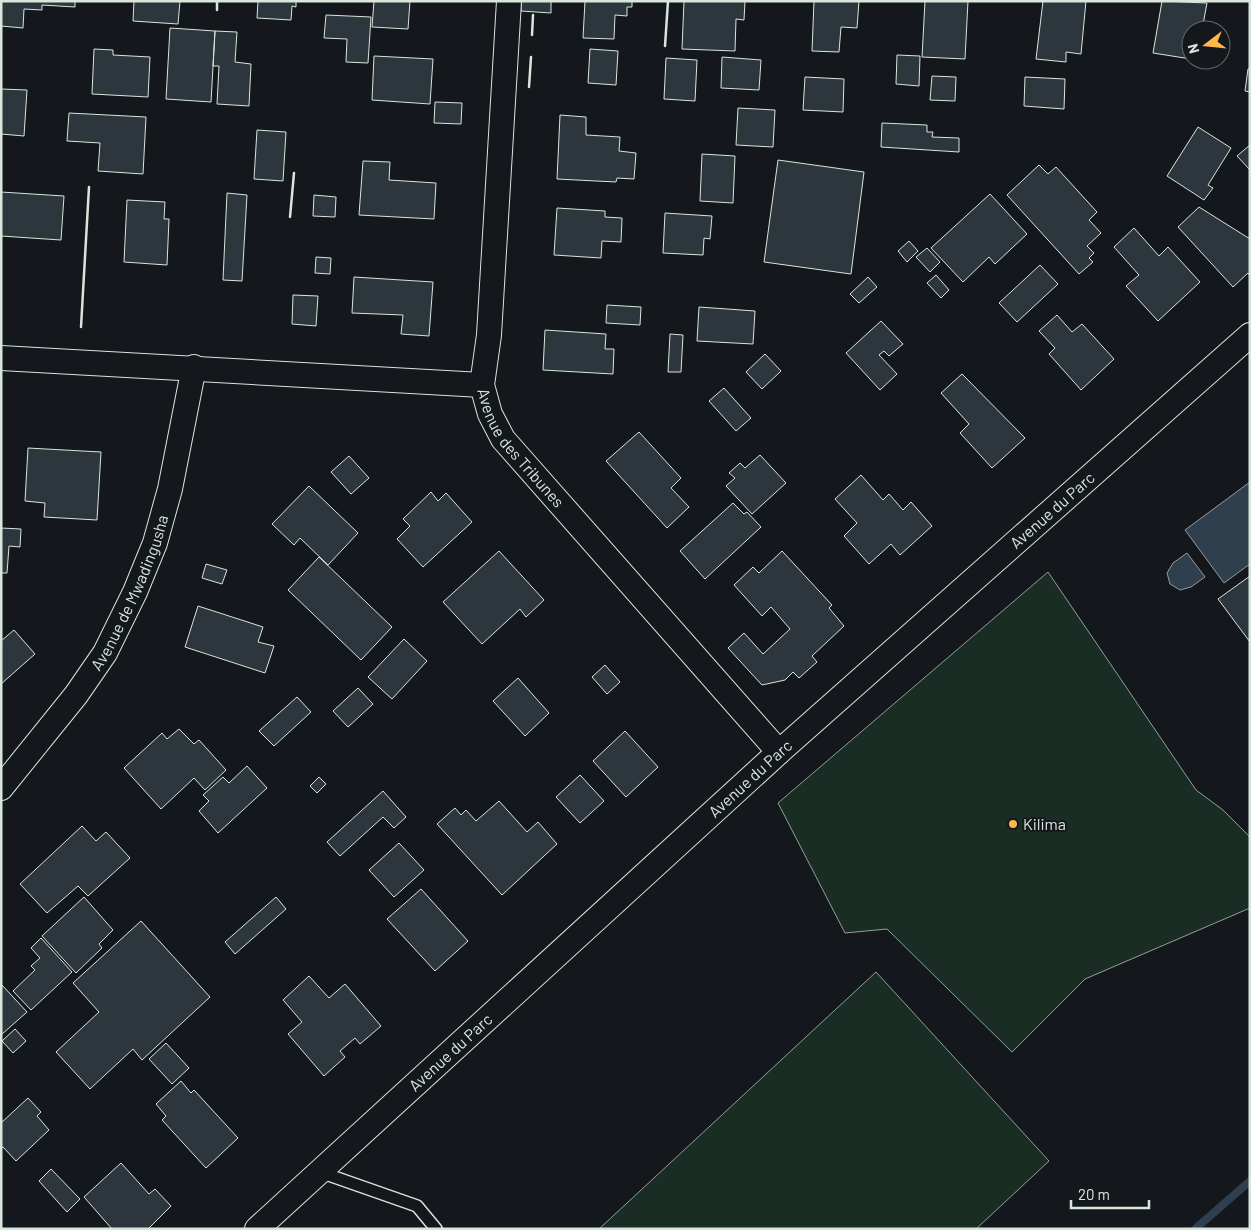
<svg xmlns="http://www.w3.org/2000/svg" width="1251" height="1230" viewBox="0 0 1251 1230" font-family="Barlow,sans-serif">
<rect width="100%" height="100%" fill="#14181c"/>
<path fill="#1a2d24" stroke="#939e99" d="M1048 572 1196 790 1223 810 1250 837V908L1085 979 1012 1052 887 929 845 933 778 803Z
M876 972 1049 1161 976 1229H599Z"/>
<path fill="#2f3f4d" stroke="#939e99" d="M1250 482V564L1224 583 1185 530Z
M1187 553 1205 577 1191 587 1180 590 1170 584 1167 573 1173 563Z"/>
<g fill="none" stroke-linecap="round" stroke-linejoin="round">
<path stroke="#2f3f4d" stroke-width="8" d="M1195 1229 1250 1181"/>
</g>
<path fill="#2c363c" stroke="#d8e6dc" d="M1 1H75V7L42 5V10L24 9 23 28 1 26Z
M134 1H180L178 24 133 21Z
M258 1H296V7L292 6 291 20 257 18Z
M374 1H410L408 29 372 27Z
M521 1H551V13L521 11Z
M585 1H632V7H627V16L615 15 614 39 583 38Z
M684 1H745L744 20 736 19 735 51 682 49Z
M814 1H859L857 28 841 27 839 52 812 51Z
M925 1H968L965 59 922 57Z
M1043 1H1086L1081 54 1066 52V62L1036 59Z
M1162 1 1207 3 1202 30H1191V59L1153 53Z
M326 15 371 17 368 63 346 62 347 39 324 38Z
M170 28 215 31 211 102 166 99Z
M215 31 237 32 235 62 251 64 249 106 217 104 219 66H213Z
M94 49 113 50V55L150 57 148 97 92 94Z
M590 49 618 51 616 85 588 83Z
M897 55 920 56 919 86 896 84Z
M374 56 433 59 430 104 372 100Z
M722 57 761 60 759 90 721 88Z
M666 58 697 60 695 101 664 99Z
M1248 69H1250V92L1245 91Z
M932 76 956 77 955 101 930 100Z
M805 77 844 79 843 112 803 110Z
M1025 77 1065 79 1064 109 1024 106Z
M1 89 27 90 24 136 1 134Z
M435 102 462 103 461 124 434 123Z
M738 108 775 110 773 147 736 145Z
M69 113 146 117 143 174 98 171 100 143 67 141Z
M560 115 586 117V135L620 137 619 151 636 153 634 179 617 178 616 182 557 179Z
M882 123 927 125V132H933L932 137 959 138V152L881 147Z
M1198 127 1231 148 1208 185 1213 188 1204 200 1167 176Z
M257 130 286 132 283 181 254 179Z
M1250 145V170L1237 156Z
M702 154 735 156 733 203 700 201Z
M778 160 864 172 851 274 764 262Z
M363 161 390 162 389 180 436 183 434 219 359 215Z
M1039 165 1048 174 1056 167 1097 212 1089 220 1101 233 1087 246 1094 253 1089 258 1093 262 1079 274 1007 195Z
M1 192 64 196 61 240 1 236Z
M227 193 247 195 242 281 223 280Z
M990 194 1027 234 995 264 989 257 963 282 931 248Z
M314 195 336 197 335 217 313 216Z
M127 200 165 202 164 219H169L167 265 124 262Z
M1199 207 1250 239V276L1248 273 1233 287 1178 227Z
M557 208 605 211V217L622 218 621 242 602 241 601 258 554 255Z
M665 213 712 216 710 239 704 238 703 255 663 253Z
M1134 228 1159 256 1168 247 1200 282 1158 321 1126 286 1139 275 1114 247Z
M909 241 918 251 907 262 898 251Z
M927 248 940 262 930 272 916 257Z
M316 257 331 258 330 274 315 273Z
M1040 265 1058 284 1017 322 999 303Z
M936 275 949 290 941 298 927 283Z
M354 277 433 282 429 336 401 334 403 315 352 313Z
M868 277 877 287 859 303 850 294Z
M293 295 318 296 316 326 292 324Z
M607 305 641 307 640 325 606 323Z
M699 307 755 311 753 344 697 341Z
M1057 315 1072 332 1082 324 1114 359 1081 390 1049 354 1055 348 1039 331Z
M881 321 903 344 889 356 884 351 879 355 897 374 880 390 846 353Z
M545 330 606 334 605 349H614L613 374 543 370Z
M670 334 683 335 681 372H668Z
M765 354 781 371 762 389 746 372Z
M962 374 1025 438 992 468 960 433 969 424 941 393Z
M724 388 751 418 736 431 709 401Z
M639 432 681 478 671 488 689 507 667 528 606 461Z
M28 448 101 452 97 520 44 517 45 503 25 501Z
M760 455 786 483 752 514 726 486 735 478 729 473 740 463 745 468Z
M349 456 369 478 351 494 331 472Z
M861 475 883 500 889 494 903 510 911 502 932 526 900 555 891 544 869 564 844 536 857 523 835 499Z
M309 486 358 533 328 565 300 538 294 545 272 524Z
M431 492 438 501 446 493 472 522 423 567 397 539 410 526 403 519Z
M733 503 744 514 747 512 761 527 705 579 680 551Z
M1 528 21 529 20 547 9 546 7 573H1Z
M499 551 544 600 526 617 520 609 482 644 443 602Z
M782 551 832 605 829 608 844 626 812 656 817 662 799 678 793 672 785 680 762 685 728 648 744 633 763 654 790 629 771 607 762 616 734 585 753 567 759 573Z
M319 557 392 627 361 660 288 590Z
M206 564 227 570 222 584 202 578Z
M1250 576V642L1218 599Z
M198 606 263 627 258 642 274 646 265 673 185 647Z
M14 630 35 654 1 684V641Z
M404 639 427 661 392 699 368 677Z
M605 665 620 682 607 694 592 677Z
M518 678 549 713 525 736 493 701Z
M358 688 373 704 348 727 333 711Z
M297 697 311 712 274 746 259 731Z
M179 729 194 744 199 740 226 770 205 790 194 778 161 809 124 768 162 733 167 739Z
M625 731 658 767 626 797 593 761Z
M247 766 267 788 218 833 199 811 209 801 203 795 223 777 229 783Z
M580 775 604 801 580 823 556 797Z
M319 777 326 784 317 793 310 786Z
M383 791 406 817 394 828 383 817 340 856 327 842Z
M499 801 527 832 538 822 557 844 502 895 437 824 455 808 461 815 466 810 476 821Z
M82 826 96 841 106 832 130 858 88 896 78 886 47 913 20 884Z
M399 843 424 870 394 897 369 870Z
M421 889 468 941 435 971 387 919Z
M84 897 113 930 99 944 102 948 76 973 42 936Z
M276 897 286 909 235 954 225 942Z
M141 921 210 997 142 1060 133 1049 90 1089 56 1052 99 1012 73 983Z
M41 938 72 972 31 1010 13 991 35 970 31 966 40 958 31 948Z
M309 976 329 998 345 984 381 1026 360 1044 355 1038 340 1051 345 1057 324 1076 288 1034 302 1022 283 1000Z
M1 984 27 1012 1 1035Z
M15 1029 26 1041 13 1053 2 1041Z
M166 1043 189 1068 172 1084 149 1059Z
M181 1081 191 1093 194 1090 238 1138 206 1168 162 1120 166 1116 156 1104Z
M28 1098 41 1112 37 1116 49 1130 16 1161 3 1147 1 1149V1123Z
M121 1163 149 1194 155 1189 171 1206 148 1229H112L84 1197Z
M51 1169 80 1199 67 1212 39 1181Z"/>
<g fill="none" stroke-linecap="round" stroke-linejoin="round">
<g stroke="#d8e6dc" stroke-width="14">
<path id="lane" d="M320 1172 417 1206 436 1229"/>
</g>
<g stroke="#d8e6dc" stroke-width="26">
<g id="street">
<path id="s1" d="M509 1 489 335 482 385 490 414 503 439 779 752"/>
<path d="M1 358 482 385"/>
<path id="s2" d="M1 788 76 695 105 653 135 592 155 543 170 489 194 367"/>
<path id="s3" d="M257 1229 779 752 1250 335"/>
</g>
</g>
<use href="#lane" stroke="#14181c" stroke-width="11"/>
<use href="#street" stroke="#14181c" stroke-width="24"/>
<path stroke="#d8e6dc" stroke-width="2.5" d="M217 10V1
M532 35 533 15
M665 46 668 1
M529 87 531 57
M290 217 294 173
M81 327 89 187"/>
</g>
<circle fill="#ffb74d" stroke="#14181c" stroke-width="2" cx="1013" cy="824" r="5"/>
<g text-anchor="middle" stroke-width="4" stroke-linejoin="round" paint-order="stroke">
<g font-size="16" fill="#d8e6dc" stroke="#14181c">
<text dy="6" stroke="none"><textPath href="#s1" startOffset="460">Avenue des Tribunes</textPath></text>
<text dy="6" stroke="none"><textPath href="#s3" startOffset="1072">Avenue du Parc</textPath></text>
<text dy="6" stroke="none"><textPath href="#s2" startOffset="236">Avenue de Mwadingusha</textPath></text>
<text dy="6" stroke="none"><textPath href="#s3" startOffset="668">Avenue du Parc</textPath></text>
<text dy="6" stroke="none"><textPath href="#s3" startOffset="262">Avenue du Parc</textPath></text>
</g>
<g font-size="16" fill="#d8e6dc" stroke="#14181c" text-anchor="start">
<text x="1023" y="830">Kilima</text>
</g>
</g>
<rect width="1251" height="1230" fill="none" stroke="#d8e6dc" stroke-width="5"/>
<g transform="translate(1206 45) rotate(254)"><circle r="24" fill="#14181c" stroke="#626a69"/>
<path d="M0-4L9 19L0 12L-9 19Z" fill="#ffb74d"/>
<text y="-8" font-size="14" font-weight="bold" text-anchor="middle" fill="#d8e6dc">N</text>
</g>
<path d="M1071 1200v8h78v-8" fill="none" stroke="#d8e6dc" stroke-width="2.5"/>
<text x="1078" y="1200" font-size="15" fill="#d8e6dc" stroke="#14181c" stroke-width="4" paint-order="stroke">20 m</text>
</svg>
